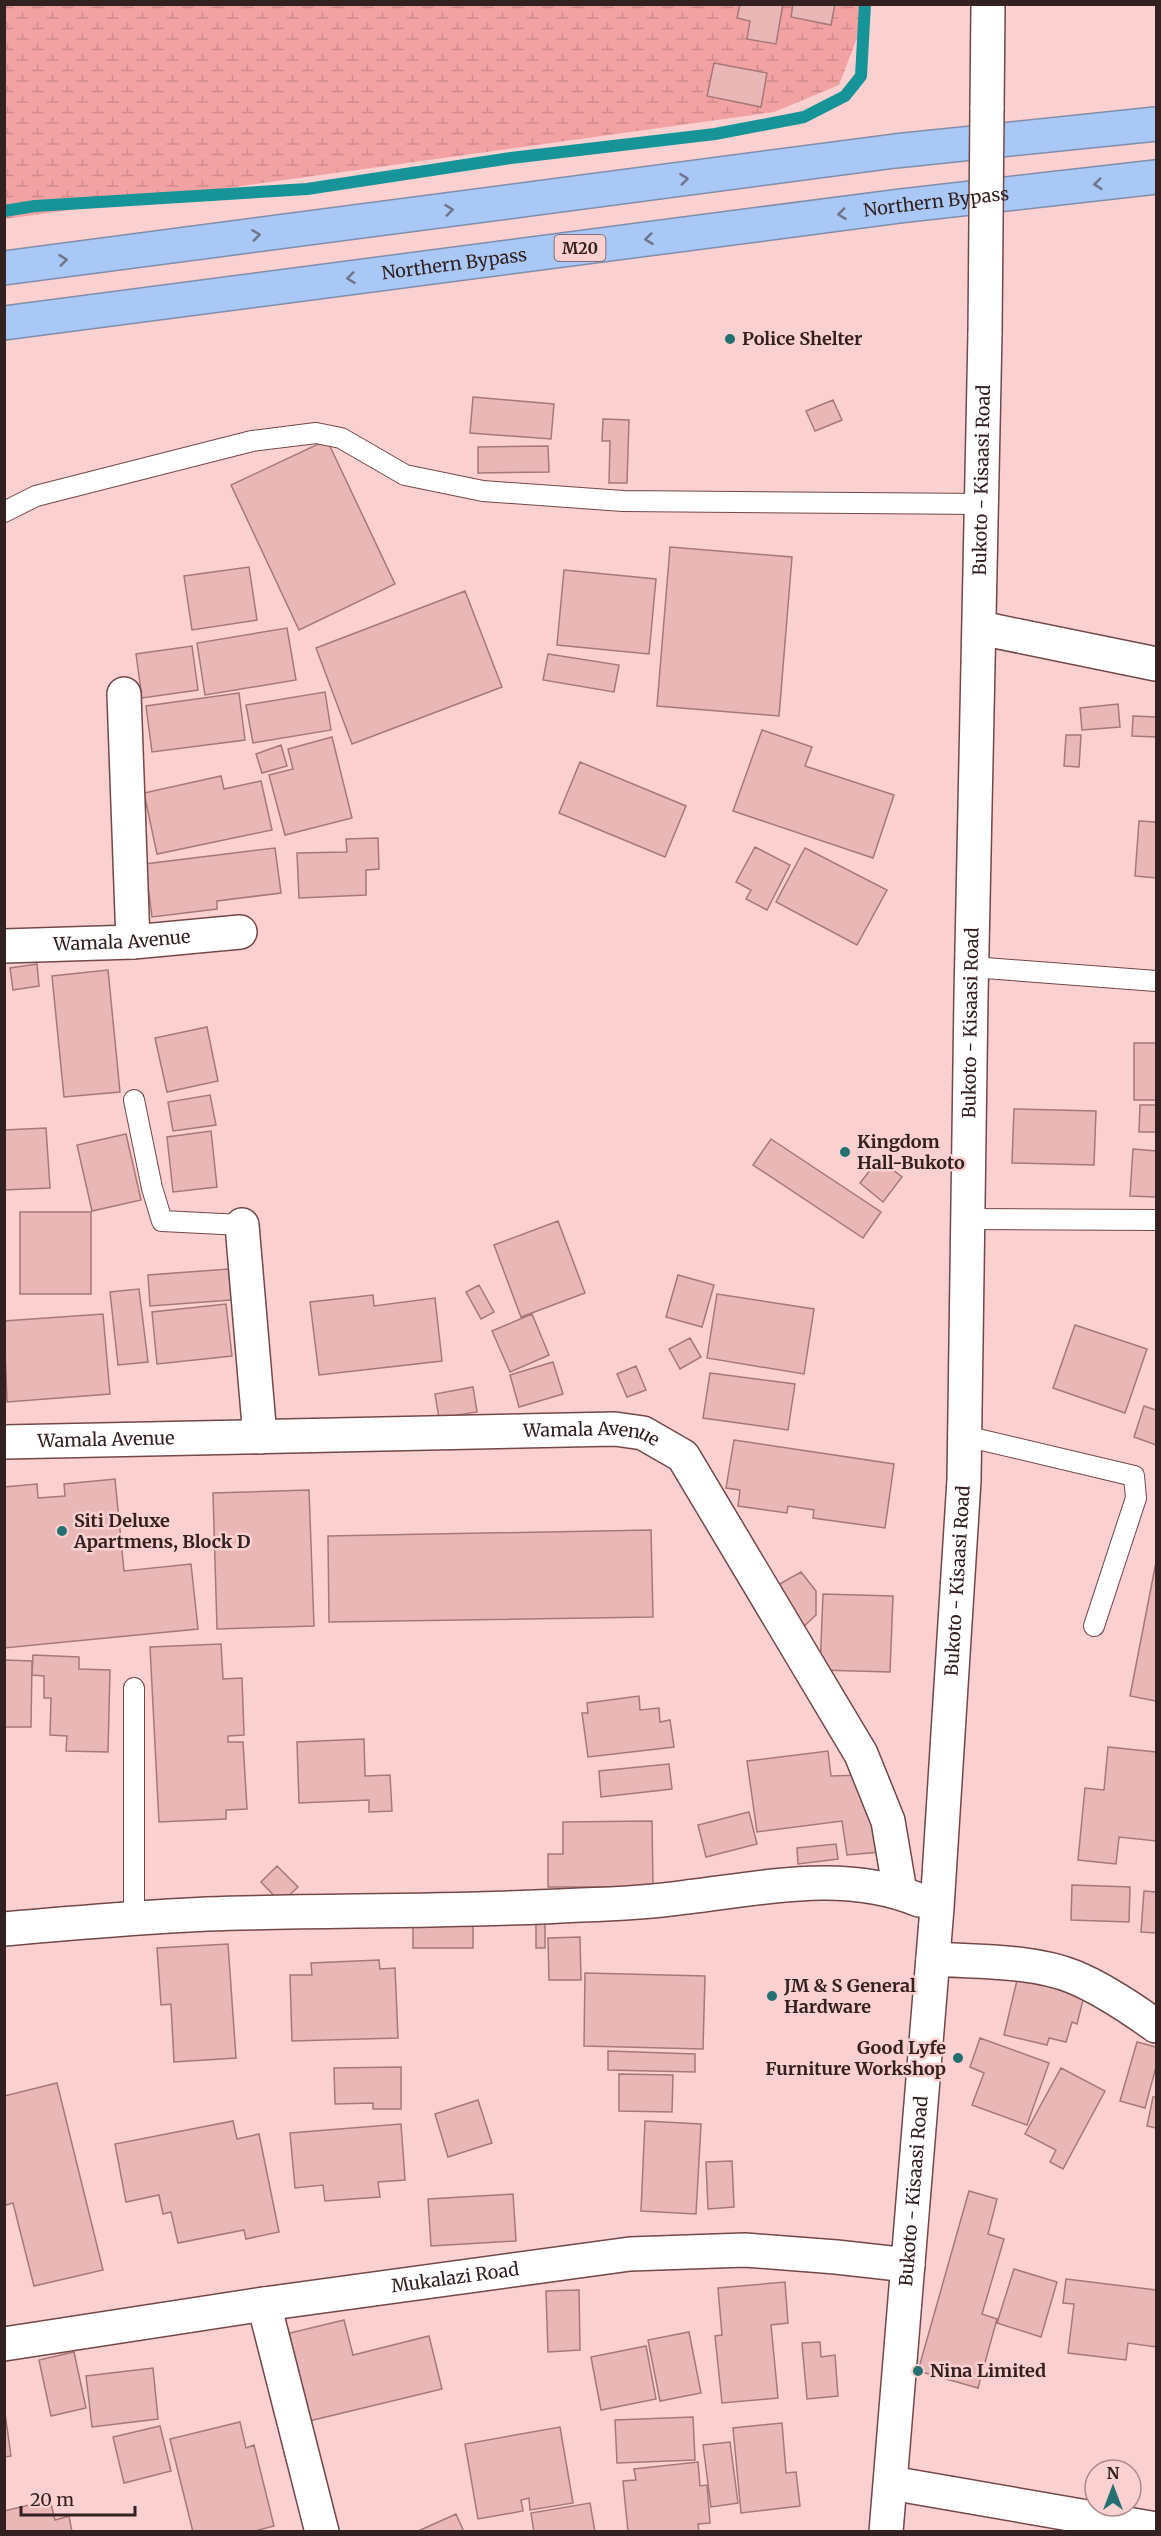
<svg xmlns="http://www.w3.org/2000/svg" width="1161" height="2536" viewBox="0 0 1161 2536" font-family="Merriweather,serif">
<defs>
<pattern id="wetland-marsh" width="20" height="14" patternUnits="userSpaceOnUse" patternTransform="scale(1.5)"><rect width="20" height="14" fill="#f3a2a3"/><path d="M1 5h8M5 5V1M11 12h8M15 12V8" fill="none" stroke="#d18b8c"/></pattern>
</defs>
<rect width="100%" height="100%" fill="#fad0d0"/>
<path fill="url(#wetland-marsh)" d="M4 5H865L862 25 839 85 774 112 5 219Z"/>
<g fill="none" stroke-linecap="round" stroke-linejoin="round">
<path stroke="#179498" stroke-width="12" d="M4 211 35 206 307 189 511 158 715 134 804 117 845 96 861 76 865 4"/>
</g>
<path fill="#eab7b7" stroke="#a77878" stroke-width="1.5" d="M740 4H783L776 44 747 39 750 21 737 18Z
M793 4H835L831 25 791 17Z
M714 63 767 73 761 107 707 96Z
M473 397 554 404 551 439 470 433Z
M833 400 842 420 815 431 806 411Z
M603 419 629 420 627 483H609L610 441H602Z
M327 440 395 584 299 630 231 485Z
M548 446 549 472 478 473V447Z
M670 547 792 557 779 716 657 706Z
M249 567 257 620 192 630 184 576Z
M564 570 656 579 649 654 557 645Z
M465 591 502 687 352 744 316 648Z
M287 628 296 680 205 695 197 643Z
M192 646 198 690 142 698 136 654Z
M548 654 619 665 614 692 543 680Z
M325 692 331 730 253 743 246 705Z
M239 693 245 740 152 752 146 706Z
M1118 704 1120 727 1082 730 1080 708Z
M1133 716 1156 717V737L1132 736Z
M762 730 812 747 805 766 894 795 873 858 733 811Z
M1066 735H1081L1079 767 1064 766Z
M332 737 352 818 285 835 269 775 293 769 288 749Z
M281 745 287 766 262 773 256 754Z
M580 762 686 806 665 857 559 813Z
M221 776 224 789 261 781 272 830 157 854 144 793Z
M1139 821 1156 822V878L1135 876Z
M378 838 379 869 366 870V895L299 898 297 853 347 852 346 839Z
M755 847 790 865 767 910 746 899 751 890 736 882Z
M275 848 281 893 217 901V909L152 917 145 864Z
M805 848 887 890 857 945 776 902Z
M37 964 39 986 13 990 10 968Z
M108 970 120 1092 64 1097 52 976Z
M207 1027 218 1081 167 1092 155 1038Z
M1134 1043H1156V1100H1134Z
M210 1095 216 1125 173 1131 168 1102Z
M1140 1105H1156V1132H1139Z
M1014 1109 1096 1111 1094 1165 1012 1163Z
M46 1128 50 1188 4 1190V1130Z
M211 1131 217 1187 173 1192 167 1137Z
M126 1134 141 1200 92 1211 77 1145Z
M771 1139 881 1212 863 1238 753 1165Z
M1133 1149 1156 1151V1197L1130 1196Z
M879 1159 902 1177 883 1202 860 1183Z
M20 1212H91V1294H20Z
M558 1221 585 1293 521 1317 494 1245Z
M229 1269 231 1300 150 1306 148 1275Z
M678 1275 714 1285 702 1327 666 1317Z
M479 1285 494 1312 481 1319 466 1292Z
M139 1289 148 1362 118 1365 110 1292Z
M717 1294 814 1309 804 1374 707 1358Z
M373 1295 374 1306 435 1298 442 1361 319 1375 310 1302Z
M226 1304 232 1356 157 1364 152 1312Z
M103 1314 110 1394 7 1402 4 1321Z
M532 1314 549 1355 510 1372 492 1331Z
M1075 1325 1147 1349 1125 1413 1053 1388Z
M690 1338 701 1357 680 1369 669 1349Z
M553 1362 563 1394 519 1407 510 1375Z
M636 1366 646 1390 627 1397 617 1374Z
M710 1373 795 1384 788 1430 703 1418Z
M473 1387 477 1412 439 1418 435 1394Z
M1144 1406 1156 1410V1445L1134 1437Z
M734 1440 894 1464 885 1528 813 1518 814 1510 788 1506 787 1513 738 1506 740 1490 726 1488Z
M115 1479 124 1571 191 1564 198 1629 4 1648V1487L37 1484 38 1498 65 1496 64 1484Z
M309 1490 314 1626 217 1629 213 1493Z
M651 1530 653 1617 329 1622 328 1536Z
M1156 1562V1701L1130 1696Z
M801 1572 816 1591V1615L802 1628 776 1586Z
M823 1594 893 1596 890 1672 820 1670Z
M221 1644 223 1679 242 1678 244 1735 228 1736V1742H243L247 1809 226 1810V1819L159 1822 150 1647Z
M33 1655 79 1657V1669L110 1670 108 1752 66 1751 67 1736 50 1735 51 1698H44V1676L32 1675Z
M4 1660 32 1661 31 1727H4Z
M639 1696 640 1710 659 1708 660 1722 670 1720 674 1747 588 1757 582 1713H588L587 1703Z
M364 1739 365 1776 390 1775 392 1811 369 1812V1800L299 1803 297 1742Z
M1108 1747 1156 1752V1841L1119 1837 1116 1864 1078 1860 1085 1788 1104 1790Z
M828 1751 831 1776 864 1775 880 1852 847 1855 842 1821 757 1832 747 1761Z
M669 1764 672 1789 601 1797 599 1771Z
M749 1812 757 1844 706 1857 698 1825Z
M652 1821 653 1887H548V1854H563V1822Z
M836 1844 838 1859 798 1864 797 1848Z
M277 1866 298 1887 281 1903 261 1882Z
M1072 1885 1130 1887 1129 1922 1071 1920Z
M1144 1891 1156 1892V1933L1141 1932Z
M536 1918H545V1948H536Z
M473 1921V1948H413V1922Z
M580 1937 581 1980H549L548 1938Z
M228 1944 236 2058 174 2062 171 2004 161 2005 157 1948Z
M379 1960 380 1969 395 1968 398 2038 292 2041 290 1975H312L311 1963Z
M585 1973 705 1976 703 2049 584 2046Z
M1018 1976 1085 1992 1077 2024 1072 2022 1066 2042 1049 2038 1047 2045 1004 2035Z
M980 2038 1049 2063 1027 2125 972 2105 984 2073 970 2067Z
M1137 2042 1156 2047V2067L1145 2108 1120 2101Z
M608 2051 695 2054V2072L608 2070Z
M401 2067V2109H373V2103L335 2104 334 2068Z
M1061 2068 1105 2091 1063 2169 1050 2162 1056 2150 1025 2134Z
M619 2074 673 2075 672 2112 619 2111Z
M57 2083 103 2270 34 2286 13 2203 6 2205 4 2200V2096Z
M1153 2097H1156V2128L1147 2126Z
M478 2100 492 2143 448 2157 435 2114Z
M233 2121 237 2139 259 2134 279 2232 246 2239 244 2230 178 2243 171 2212 163 2214 159 2195 126 2202 115 2144Z
M645 2121 701 2124 696 2214 641 2211Z
M401 2124 405 2180 378 2182 380 2197 325 2201 323 2185 295 2188 290 2133Z
M732 2161 734 2207 708 2209 706 2162Z
M969 2191 997 2199 988 2234 1004 2239 982 2314 997 2319 978 2388 918 2371Z
M513 2194 516 2241 431 2246 428 2199Z
M1014 2269 1057 2282 1041 2337 997 2323Z
M1066 2279 1156 2290V2347L1128 2343 1126 2360 1068 2353 1074 2304 1063 2303Z
M785 2282 788 2323 771 2325 778 2398 722 2403 715 2336 722 2335 718 2288Z
M579 2290 580 2350 548 2352 546 2291Z
M344 2320 353 2355 429 2336 442 2389 309 2421 286 2334Z
M689 2332 701 2393 660 2401 648 2340Z
M820 2342 821 2357 835 2355 838 2396 807 2399 802 2343Z
M646 2346 656 2399 601 2410 591 2357Z
M74 2352 86 2408 51 2416 39 2360Z
M153 2368 158 2419 92 2427 86 2376Z
M5 2413 11 2456 4 2457V2413Z
M693 2417 695 2460 617 2463 615 2420Z
M240 2422 246 2448 254 2445 274 2526 251 2532H193L170 2439Z
M782 2423 786 2473 796 2472 800 2506 741 2513 733 2428Z
M160 2426 171 2471 124 2483 113 2437Z
M560 2427 573 2503 530 2510 529 2498 521 2500 523 2511 478 2519 465 2444Z
M730 2442 738 2503 711 2507 703 2445Z
M698 2462 700 2486 707 2485 710 2523 698 2524 699 2532H628L623 2481 636 2480 634 2469Z
M50 2500 55 2520 69 2516 72 2532H4V2511Z
M590 2503 595 2532H534L531 2513Z
M456 2514 464 2532H416Z"/>
<g fill="none" stroke-linecap="round" stroke-linejoin="round">
<g stroke="#734849" stroke-width="22">
<path id="service" d="M4 512 36 496 252 441 316 433 341 438 405 475 483 491 623 501 982 504
M972 967 1156 981
M134 1100 152 1188 162 1221 242 1225
M968 1219 1156 1220
M965 1436 1134 1476 1136 1498 1094 1626
M134 1688V1919"/>
</g>
<g stroke="#734849" stroke-width="36">
<g id="minor">
<path d="M980 628 1156 664"/>
<path d="M124 694 133 942"/>
<path id="s1" d="M4 946 133 942 240 932"/>
<path d="M242 1225 260 1437"/>
<path id="s2" d="M4 1442 615 1429 643 1433 683 1456 861 1754 888 1821 900 1892"/>
<path d="M4 1929C72 1923 140 1917 207 1914 332 1910 457 1912 581 1905 617 1904 652 1902 687 1897 764 1888 845 1869 919 1900"/>
<path d="M933 1959C976 1962 1033 1960 1074 1977 1103 1989 1131 2008 1156 2026"/>
<path d="M264 2304 322 2532"/>
<path id="s3" d="M4 2344 264 2304 630 2254 745 2250 836 2257 908 2265"/>
<path d="M891 2483 1156 2529"/>
</g>
</g>
<g stroke="#734849" stroke-width="36">
<g id="secondary">
<path d="M987 109 988 4"/>
<path id="s4" d="M886 2532 937 1908 964 1480 971 996 985 333"/>
</g>
</g>
<g stroke="#808dab" stroke-width="36">
<g id="motorway">
<path d="M4 268 895 151 1156 124"/>
<path id="s5" d="M4 323 900 206 1156 177"/>
</g>
</g>
<use href="#service" stroke="#fff" stroke-width="20"/>
<use href="#minor" stroke="#fff" stroke-width="33"/>
<use href="#secondary" stroke="#fff" stroke-width="33"/>
<use href="#motorway" stroke="#a9c8f6" stroke-width="33"/>
<g stroke="#734849" stroke-width="36" stroke-linecap="butt">
<path id="secondary-bridge" d="M985 333 987 109"/>
</g>
<use href="#secondary-bridge" stroke="#fff" stroke-width="33"/>
</g>
<defs><path id="oneway-chevron" d="M-2-3.5L2.5 0L-2 3.5" fill="none" stroke-width="1.6" stroke-linecap="round" stroke-linejoin="round" transform="scale(1.5)"/></defs>
<g stroke="#6e748b">
<use href="#oneway-chevron" transform="translate(684 179) rotate(-7)"/>
<use href="#oneway-chevron" transform="translate(1098 184) rotate(174)"/>
<use href="#oneway-chevron" transform="translate(449 210) rotate(-7)"/>
<use href="#oneway-chevron" transform="translate(842 214) rotate(173)"/>
<use href="#oneway-chevron" transform="translate(256 235) rotate(-7)"/>
<use href="#oneway-chevron" transform="translate(649 239) rotate(173)"/>
<use href="#oneway-chevron" transform="translate(63 260) rotate(-7)"/>
<use href="#oneway-chevron" transform="translate(351 278) rotate(173)"/>
</g>
<g fill="#246f72" stroke="#fad0d0" stroke-width="2">
<circle cx="730" cy="339" r="6"/>
<circle cx="845" cy="1152" r="6"/>
<circle cx="62" cy="1531" r="6"/>
<circle cx="772" cy="1996" r="6"/>
<circle cx="958" cy="2058" r="6"/>
<circle cx="918" cy="2371" r="6"/>
</g>
<g text-anchor="middle" stroke-width="5" stroke-linejoin="round" paint-order="stroke">
<rect fill="#fad0d0" stroke="#6f5555" stroke-width="1.5" x="554.5" y="235" width="51" height="26" rx="4.5"/>
<g font-size="16" font-weight="bold" fill="#332020">
<text x="580" y="254">M20</text>
</g>
<g font-size="18" fill="#332020" stroke="#fad0d0">
<text dy="6" stroke="none"><textPath href="#s5" startOffset="940">Northern Bypass</textPath></text>
<text dy="6" stroke="none"><textPath href="#s5" startOffset="454">Northern Bypass</textPath></text>
<text dy="6" stroke="none"><textPath href="#s4" startOffset="2055">Bukoto - Kisaasi Road</textPath></text>
<text dy="6" stroke="none"><textPath href="#s1" startOffset="118">Wamala Avenue</textPath></text>
<text dy="6" stroke="none"><textPath href="#s4" startOffset="1512">Bukoto - Kisaasi Road</textPath></text>
<text dy="6" stroke="none"><textPath href="#s2" startOffset="588">Wamala Avenue</textPath></text>
<text dy="6" stroke="none"><textPath href="#s2" startOffset="102">Wamala Avenue</textPath></text>
<text dy="6" stroke="none"><textPath href="#s4" startOffset="954">Bukoto - Kisaasi Road</textPath></text>
<text dy="6" stroke="none"><textPath href="#s4" startOffset="342">Bukoto - Kisaasi Road</textPath></text>
<text dy="6" stroke="none"><textPath href="#s3" startOffset="456">Mukalazi Road</textPath></text>
</g>
<g font-size="18" font-weight="bold" fill="#332020" stroke="#fad0d0" text-anchor="start">
<text x="742" y="345">Police Shelter</text>
<text x="857" y="1148">Kingdom<tspan x="857" dy="21">Hall-Bukoto</tspan></text>
<text x="74" y="1527">Siti Deluxe<tspan x="74" dy="21">Apartmens, Block D</tspan></text>
<text x="784" y="1992">JM &amp; S General<tspan x="784" dy="21">Hardware</tspan></text>
<text x="946" y="2054" text-anchor="end">Good Lyfe<tspan x="946" dy="21">Furniture Workshop</tspan></text>
<text x="930" y="2377">Nina Limited</text>
</g>
</g>
<rect width="1161" height="2536" fill="none" stroke="#332020" stroke-width="12"/>
<g transform="translate(1113 2488)"><circle r="28" fill="#fad0d0" stroke="#aa8a8a" stroke-width="1.5"/>
<path d="M0-4.5L10 22L0 15L-10 22Z" fill="#246f72"/>
<text y="-9" font-size="16" font-weight="bold" text-anchor="middle" fill="#332020">N</text>
</g>
<path d="M21 2506v9h114v-9" fill="none" stroke="#332020" stroke-width="3"/>
<text x="30" y="2506" font-size="18" fill="#332020" stroke="#fad0d0" stroke-width="4.5" paint-order="stroke">20 m</text>
</svg>
